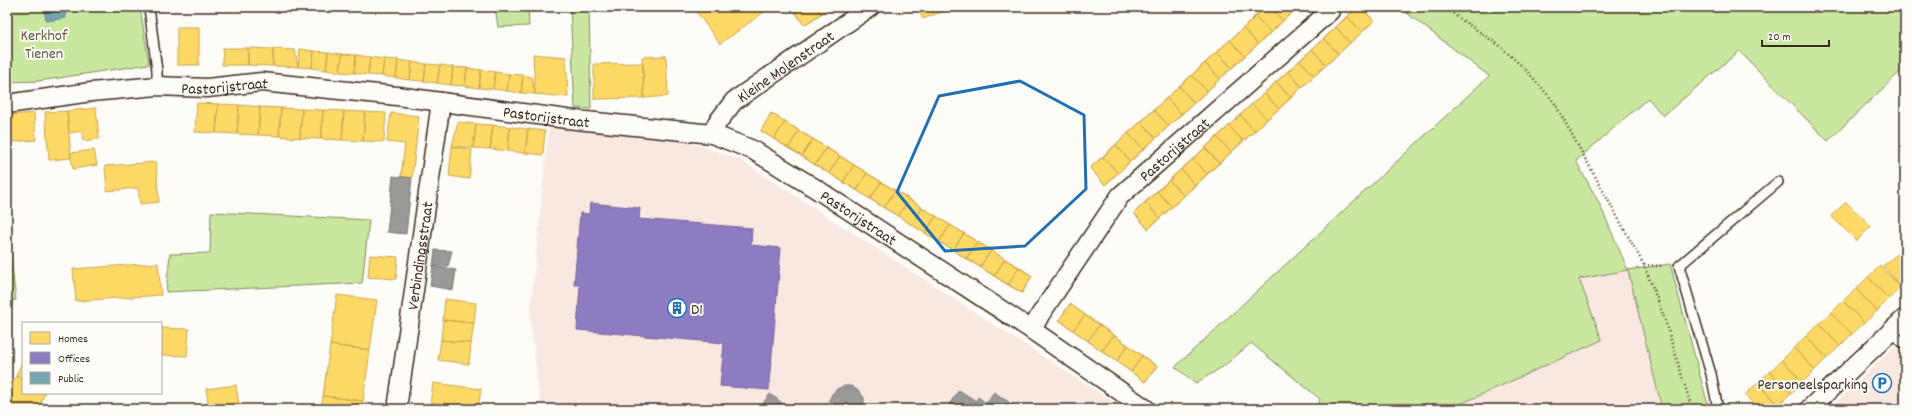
<svg xmlns="http://www.w3.org/2000/svg" width="1912" height="416" viewBox="0 0 1912 416" font-family="Dekko,sans-serif">
<rect width="100%" height="100%" fill="#fdfcf7"/>
<filter id="ink" filterUnits="userSpaceOnUse"><feTurbulence type="fractalNoise" baseFrequency=".025" numOctaves="2"/><feDisplacementMap in="SourceGraphic" scale="8" xChannelSelector="R" yChannelSelector="G"/><feConvolveMatrix kernelMatrix="1 2 1 2 8 2 1 2 1" color-interpolation-filters="sRGB"/></filter>
<g filter="url(#ink)">
<path fill="#f9e7e1" d="M549 124 687 142 737 158 1124 409H541L530 317Z
M1628 270 1661 409H1455L1456 406 1602 340 1579 279Z
M1905 336V409H1829Z"/>
<path fill="#cae79f" stroke="#82885e" d="M7 7H140L149 64 39 81 7 82Z
M495 7H528L529 26 498 27Z
M570 7H589L591 109 575 108Z
M1399 7H1905V67L1828 141 1739 51 1663 116 1648 98 1576 161 1599 203 1628 270 1670 264 1709 409H1662L1628 270 1579 279 1602 340 1456 406 1455 409H1317L1320 399 1251 343 1224 366 1196 383 1175 367 1489 76Z
M211 212 369 220 362 283 166 292 170 254 210 253Z
M7 242H9L16 300 7 302Z"/>
<path fill="#ffd966" stroke="#c4a450" d="M693 7H760L764 12 720 44Z
M792 7H817L821 14 804 25Z
M792 7H831L804 25Z
M817 7H831L821 14Z
M917 7H954L923 19Z
M1266 7H1270L1283 21 1271 33 1255 16Z
M1266 7H1298L1105 185 1090 168Z
M1270 7H1294L1296 9 1283 21Z
M1358 7H1361L1374 21 1362 32 1347 16Z
M1358 7H1361L1374 21 1148 229 1134 213Z
M1255 16 1271 33 1258 44 1243 28Z
M1347 16 1362 32 1350 43 1336 27Z
M177 27H199V65H177Z
M1336 27 1350 43 1338 54 1324 38Z
M1243 28 1258 44 1245 56 1230 40Z
M1324 38 1338 54 1326 65 1312 49Z
M1230 40 1245 56 1232 68 1217 52Z
M223 48H248V65H222Z
M248 48 273 49V66L248 65Z
M273 49 295 50 298 67 273 66Z
M300 49 314 51 312 68 298 67Z
M1312 49 1326 65 1314 76 1300 60Z
M314 51 328 52 326 70 312 68Z
M328 52 342 54 340 72 326 70Z
M1217 52 1232 68 1220 79 1205 63Z
M342 54 356 55 354 73 340 72Z
M533 54 566 57 568 97 535 94Z
M356 55 370 57 368 75 354 73Z
M666 56 668 96 644 98 642 57Z
M370 57 384 59 382 76 368 75Z
M384 59 398 60 396 78 382 76Z
M398 60 412 62 410 80 396 78Z
M1300 60 1314 76 1302 87 1288 71Z
M412 62 426 64 424 81 410 80Z
M643 63 644 98 594 99V64Z
M1205 63 1220 79 1207 91 1192 75Z
M426 64 440 65 437 83 424 81Z
M440 65 453 67 451 85 437 83Z
M453 67 467 68 465 86 451 85Z
M467 68 481 70 479 88 465 86Z
M481 70 495 72 493 89 479 88Z
M1288 71 1302 87 1291 98 1276 82Z
M495 72 509 74 507 91 493 89Z
M509 74 523 75 521 93 507 91Z
M523 75 532 77 535 94 521 93Z
M1192 75 1207 91 1194 103 1179 86Z
M1905 81V92L1900 85Z
M1276 82 1291 98 1279 109 1264 93Z
M1179 86 1194 103 1181 114 1167 98Z
M1264 93 1279 109 1267 119 1252 104Z
M1167 98 1181 114 1169 126 1154 110Z
M197 103 218 104 216 133 195 132Z
M218 104 239 105 237 134 216 133Z
M1252 104 1267 119 1255 131 1240 115Z
M239 105 260 107 258 135 237 134Z
M260 107 281 108 279 136 258 135Z
M96 108 99 139 83 141 82 131 69 133 67 111Z
M281 108 302 109 300 138 279 136Z
M302 109 323 110 321 139 300 138Z
M323 110 344 111 342 140 321 139Z
M1154 110 1169 126 1156 138 1141 122Z
M67 111 71 158 49 160 45 112Z
M344 111 365 112 363 141 342 140Z
M365 112 386 113 384 142 363 141Z
M34 113 36 140 12 142 11 115Z
M391 113 419 116 412 178 401 176 405 144 387 142Z
M771 113 785 122 774 139 761 131Z
M771 113 1032 276 1022 293 761 131Z
M1240 115 1255 131 1243 141 1229 126Z
M458 122 476 124 473 148 452 146Z
M785 122 799 131 788 148 774 139Z
M1141 122 1156 138 1143 149 1128 133Z
M476 124 493 125 490 149 473 148Z
M493 125 510 127 508 151 490 149Z
M1229 126 1243 141 1231 152 1217 137Z
M510 127 528 129 525 153 508 151Z
M528 129 545 131 543 155 525 153Z
M799 131 813 139 802 156 788 148Z
M1128 133 1143 149 1130 161 1116 145Z
M1217 137 1231 152 1219 163 1205 148Z
M813 139 826 148 815 165 802 156Z
M1116 145 1130 161 1118 173 1103 157Z
M452 146 472 150 469 179 449 176Z
M826 148 840 156 829 173 815 165Z
M1205 148 1219 163 1207 174 1193 159Z
M94 150 97 165 73 169 70 153Z
M840 156 854 165 843 182 829 173Z
M1103 157 1118 173 1105 185 1090 168Z
M1193 159 1207 174 1195 185 1181 169Z
M156 162 159 202 140 204 138 188 107 191 105 166Z
M854 165 867 173 857 190 843 182Z
M1181 169 1195 185 1184 196 1169 180Z
M867 173 881 182 870 199 857 190Z
M1169 180 1184 196 1172 207 1157 191Z
M881 182 895 190 884 208 870 199Z
M895 190 909 199 898 216 884 208Z
M1157 191 1172 207 1160 218 1145 202Z
M909 199 922 208 912 225 898 216Z
M1145 202 1160 218 1148 229 1134 213Z
M1846 202 1871 226 1857 241 1831 216Z
M922 208 936 216 925 233 912 225Z
M936 216 950 225 939 242 925 233Z
M950 225 964 233 953 250 939 242Z
M964 233 977 242 966 259 953 250Z
M977 242 991 250 980 267 966 259Z
M1905 247V284L1901 287 1883 266Z
M991 250 1005 259 994 276 980 267Z
M370 255 398 257 396 279 368 277Z
M1005 259 1019 267 1008 285 994 276Z
M158 263 161 295 76 301 73 269Z
M1880 266 1901 287 1889 299 1868 277Z
M1019 267 1032 276 1022 293 1008 285Z
M1868 277 1889 299 1877 311 1856 289Z
M1856 289 1877 311 1864 323 1843 301Z
M337 295 377 300 370 350 330 345Z
M445 299 476 303 474 323 443 320Z
M1843 301 1864 323 1852 334 1831 313Z
M1070 304 1085 315 1073 330 1059 320Z
M1070 304 1157 366 1145 382 1059 320Z
M1831 313 1852 334 1840 346 1819 324Z
M1085 315 1099 325 1088 341 1073 330Z
M443 320 474 323 471 343 441 340Z
M1819 324 1840 346 1827 358 1806 336Z
M1099 325 1114 335 1102 351 1088 341Z
M161 328 189 329 187 356 161 355Z
M1114 335 1128 345 1117 361 1102 351Z
M1806 336 1827 358 1815 370 1794 348Z
M441 340 471 343 469 364 438 360Z
M330 345 370 350 363 401 323 396Z
M1128 345 1142 356 1131 372 1117 361Z
M1794 348 1815 370 1803 382 1782 360Z
M1142 356 1157 366 1145 382 1131 372Z
M23 360V380L16 376Z
M1782 360 1803 382 1791 393 1769 372Z
M1769 372 1791 393 1778 405 1757 383Z
M16 376 23 380V393H45L38 409 7 408V395Z
M433 383 481 389 478 409 430 403Z
M1757 383 1778 405 1774 409H1758L1745 395Z
M236 385 239 406 209 409 206 389Z
M323 396 363 401 362 409H321Z
M239 406 240 409H219Z"/>
<path fill="#8e7cc3" stroke="#756392" d="M590 203 640 208 639 219 752 228 751 245 781 248 769 390 720 386 724 343 577 330 580 285H574L580 213 589 214Z"/>
<path fill="#76a5af" stroke="#648084" d="M44 7H64L66 18 46 21Z"/>
<path fill="#999" stroke="#7d7874" d="M393 176 412 178 406 234 387 232Z
M435 250 452 251 448 266H433Z
M433 266 456 270 453 290 430 286Z
M844 386H851L860 392 864 398V409H830L829 401 832 394 837 389Z
M959 390 976 401 978 397 986 403 994 392 1019 409H946Z
M770 394 790 409H759Z
M430 403 478 409H430Z"/>
<g fill="none" stroke-linecap="round" stroke-linejoin="round">
<g stroke="#3b2a1e" stroke-width="12">
<path id="service" d="M149 7 157 71V86
M1891 332 1905 345
M1718 409 1711 374 1679 266 1778 182"/>
</g>
<g stroke="#3b2a1e" stroke-width="21">
<g id="minor">
<path id="s1" d="M7 104 91 92 157 86 207 88 262 82 397 96 567 119 712 134 753 150 821 192 1032 330 1146 409"/>
<path id="s2" d="M712 134 717 123 734 101 870 7"/>
<path id="s3" d="M1032 330 1040 315 1120 196 1330 11"/>
<path id="s4" d="M397 409 441 102"/>
<path d="M1809 409 1905 318"/>
</g>
</g>
<path stroke="#3b2a1e" stroke-width="2.5" stroke-dasharray="1 3" stroke-linecap="butt" d="M1443 7 1500 46 1526 70 1554 102 1644 265 1663 314 1692 409
M1644 265 1664 266"/>
<use href="#service" stroke="#fdfcf7" stroke-width="9"/>
<use href="#minor" stroke="#fdfcf7" stroke-width="18"/>
</g>
</g>
<path fill="none" stroke="#1f6fb2" stroke-width="3" stroke-linejoin="round" d="M1020 81 1084 115 1086 189 1025 246 945 251 897 192 939 96Z"/>
<defs>
<g id="building-ring" transform="scale(1)"><circle r="9.5" fill="#fdfcf7" stroke="#1f6fb2" stroke-width="1.5"/><path d="M-4-6H4V6H1V3H-1V6H-4ZM-2.5-4.3h1.7v1.8h-1.7ZM.8-4.3h1.7v1.8H.8ZM-2.5-1h1.7V.8h-1.7ZM.8-1h1.7V.8H.8Z" fill="#1f6fb2"/></g>
<g id="parking-ring" transform="scale(1)"><circle r="9.5" fill="#fdfcf7" stroke="#1f6fb2" stroke-width="1.5"/><path d="M-3.5-5.5H1a3.5 3.5 0 0 1 0 7H-1V5.5H-3.5ZM-1-3.4V-.6H.8a1.4 1.4 0 0 0 0-2.8Z" fill="#1f6fb2"/></g>
</defs>
<g fill-rule="evenodd">
<use href="#building-ring" x="677" y="308"/>
<use href="#parking-ring" x="1882" y="383"/>
</g>
<g text-anchor="middle" stroke-width="4" stroke-linejoin="round" paint-order="stroke">
<g font-size="16" fill="#5f593e" stroke="#fdfcf7">
<text x="44" y="40">Kerkhof<tspan x="44" dy="18">Tienen</tspan></text>
</g>
<g font-size="16" fill="#3b2a1e" stroke="#fdfcf7">
<text dy="6" stroke="none"><textPath href="#s2" startOffset="102">Kleine Molenstraat</textPath></text>
<text dy="6" stroke="none"><textPath href="#s1" startOffset="219">Pastorijstraat</textPath></text>
<text dy="6" stroke="none"><textPath href="#s1" startOffset="543">Pastorijstraat</textPath></text>
<text dy="6" stroke="none"><textPath href="#s3" startOffset="232">Pastorijstraat</textPath></text>
<text dy="6" stroke="none"><textPath href="#s1" startOffset="879">Pastorijstraat</textPath></text>
<text dy="6" stroke="none"><textPath href="#s4" startOffset="155">Verbindingsstraat</textPath></text>
</g>
<g font-size="16" fill="#3b2a1e" stroke="#fdfcf7" text-anchor="start">
<text x="691" y="314">D1</text>
<text x="1868" y="389" text-anchor="end">Personeelsparking</text>
</g>
</g>
<rect width="1912" height="416" fill="none" stroke="#fdfcf7" stroke-width="24"/>
<rect x="12" y="12" width="1888" height="392" fill="none" stroke="#3b2a1e" stroke-width="1.5" filter="url(#ink)"/>
<rect x="22" y="322" width="140" height="72" fill="#fdfcf7" stroke="#afa8a0"/>
<rect x="30" y="332" width="20" height="12" fill="#ffd966" stroke="#afa8a0"/>
<text x="58" y="342" font-size="12" fill="#3b2a1e">Homes</text>
<rect x="30" y="352" width="20" height="12" fill="#8e7cc3" stroke="#afa8a0"/>
<text x="58" y="362" font-size="12" fill="#3b2a1e">Offices</text>
<rect x="30" y="372" width="20" height="12" fill="#76a5af" stroke="#afa8a0"/>
<text x="58" y="382" font-size="12" fill="#3b2a1e">Public</text>
<path d="M1762 40v6h67v-6" fill="none" stroke="#3b2a1e" stroke-width="2"/>
<text x="1768" y="40" font-size="12" fill="#3b2a1e" stroke="#fdfcf7" stroke-width="3" paint-order="stroke">20 m</text>
</svg>
